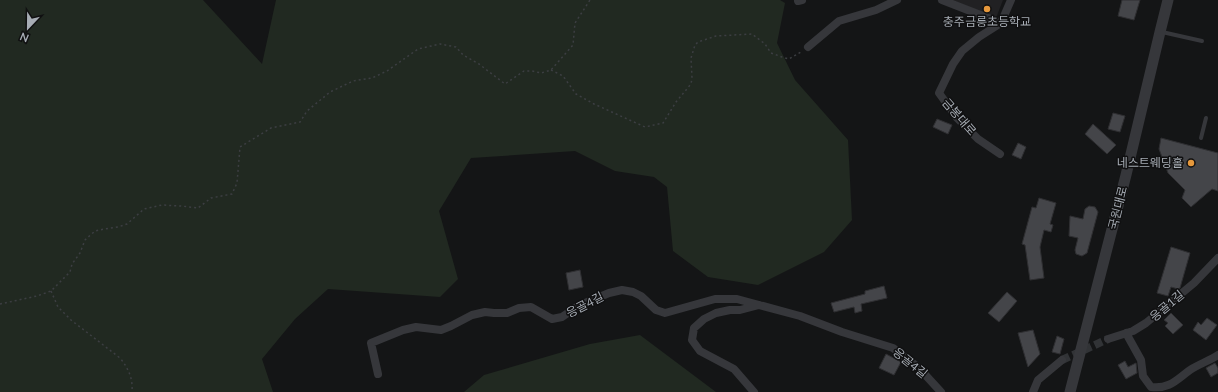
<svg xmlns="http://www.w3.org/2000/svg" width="1218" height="392" viewBox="0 0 1218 392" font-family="Lato,'Noto Sans KR',sans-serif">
<rect width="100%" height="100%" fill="#141516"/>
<path fill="#212123" d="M952 0H1003L996 18Z"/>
<path fill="#212921" d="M0 0H203L262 64 276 0H780L785 3 777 43 795 80 848 140 852 220 824 252 758 285 708 277 673 251 667 187 654 177 615 171 575 151 471 158 439 211 458 279 440 297 328 289 295 319 262 359 273 392H0Z
M640 335 716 392H464L484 375 590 344Z"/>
<path fill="#444549" stroke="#2f2f32" d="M1122 0H1140L1134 20 1118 16Z
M1113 113 1125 116 1120 132 1108 129Z
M937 119 952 125 948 134 933 127Z
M1093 124 1116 145 1107 154 1085 134Z
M1161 138 1218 153V191L1212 189 1191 207 1182 198 1185 190 1168 173 1159 149Z
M1018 143 1026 147 1021 159 1012 155Z
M1039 198 1056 203 1050 224 1053 225 1051 232 1044 230 1040 247 1044 278 1030 280 1025 245 1022 244 1032 207 1036 208Z
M1089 206 1095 207 1098 212 1087 253 1082 256 1076 254 1075 250 1078 238 1069 236 1070 216 1083 219 1085 209Z
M1171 247 1190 253 1180 288 1178 289 1171 287 1168 296 1157 293Z
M580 270 583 287 569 290 566 273Z
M884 286 887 298 861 304 862 311 855 313 854 307 834 312 831 303 865 294V291Z
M1007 292 1017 301 999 322 988 313Z
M1171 313 1183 325 1173 334 1165 326 1168 323 1164 320Z
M1207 318 1217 325 1206 340 1193 330 1198 322 1201 325Z
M1033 330 1040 354 1028 367 1018 333Z
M1057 336 1064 339 1060 354 1052 352Z
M886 354 901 362 894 375 879 368Z
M1125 361 1128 367 1136 363 1137 373 1126 379 1118 365Z
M1215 363 1218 368V373L1211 377 1206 368Z"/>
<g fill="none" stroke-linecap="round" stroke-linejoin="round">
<path stroke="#313336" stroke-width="8" stroke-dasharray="8 4" stroke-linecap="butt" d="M1062 360 1108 339"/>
<path stroke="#3c3e42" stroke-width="1.5" stroke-dasharray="2 3" stroke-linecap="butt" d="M551 70 563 76 576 94 594 104 645 127 663 123 676 102 691 84 692 78 691 58 695 45 698 42 716 36 752 34 765 44 771 53 782 57 789 59 801 52
M51 291 58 307 71 320 120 358C129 369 133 379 132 392
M0 304 37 296 51 291 70 272 72 264 80 253 85 240 95 231 104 229 118 227 127 224 144 209 162 205 181 206 198 208 211 198 232 194 237 183 240 147 271 128 300 122 307 111 330 92 353 81 372 78 387 71 418 49 440 44 456 47 463 55 479 64 505 84 524 71H532L541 73 551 70 573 45 575 23 590 0"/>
<path stroke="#36373b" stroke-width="4" d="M1162 32 1202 41
M1201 138 1206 118"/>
<path stroke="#36373b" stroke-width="8" d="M942 0 1001 23
M798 1 802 0
M808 47 839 21 876 10 897 0
M1000 154 978 139 957 118 939 93 953 64 962 51 979 37 1001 23 1011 0
M1126 333 1141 360 1143 376 1151 387C1170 389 1176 380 1190 370 1199 364 1209 361 1218 355
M1108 339 1133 331 1146 323 1194 283 1218 258
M378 374 371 343 403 330 416 327 441 330 451 326 472 315 485 312 494 313H507L519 308 531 307 552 319 562 317 578 306 609 293 622 290 633 292 641 296 656 310 665 313 715 299H737L800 316 842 332 893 348 919 368 941 392
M754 392 734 369 700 351 692 340 694 328 704 319 716 313 730 310H740L759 305
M1033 392 1038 380 1062 360"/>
<path stroke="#36373b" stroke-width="11" d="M1070 392 1126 175 1160 32 1168 0"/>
</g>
<g fill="#e6983c" stroke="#101011" stroke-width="1.5">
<circle cx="987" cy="9" r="4"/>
<circle cx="1191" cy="163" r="4"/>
</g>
<g text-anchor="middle" stroke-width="3" stroke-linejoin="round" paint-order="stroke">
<g font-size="12" fill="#a7adb5" stroke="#101011">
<text x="987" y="26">충주금릉초등학교</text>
<text x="1183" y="167" text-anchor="end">네스트웨딩홀</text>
</g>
<g font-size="12" fill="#a7adb5" stroke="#101011">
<text transform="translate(959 117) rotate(49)" y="4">금봉대로</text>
<text transform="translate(1118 208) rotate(-76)" y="4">국원대로</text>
<text transform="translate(585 305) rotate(-27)" y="4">응골4길</text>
<text transform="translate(1167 306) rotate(-40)" y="4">응골1길</text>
<text transform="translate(910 363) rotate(39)" y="4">응골4길</text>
</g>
</g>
<g transform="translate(28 28) rotate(202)" stroke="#101011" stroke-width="3" paint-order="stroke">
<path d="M0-3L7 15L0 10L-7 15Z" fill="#a7adb5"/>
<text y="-6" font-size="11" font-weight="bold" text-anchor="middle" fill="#a7adb5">N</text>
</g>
</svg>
